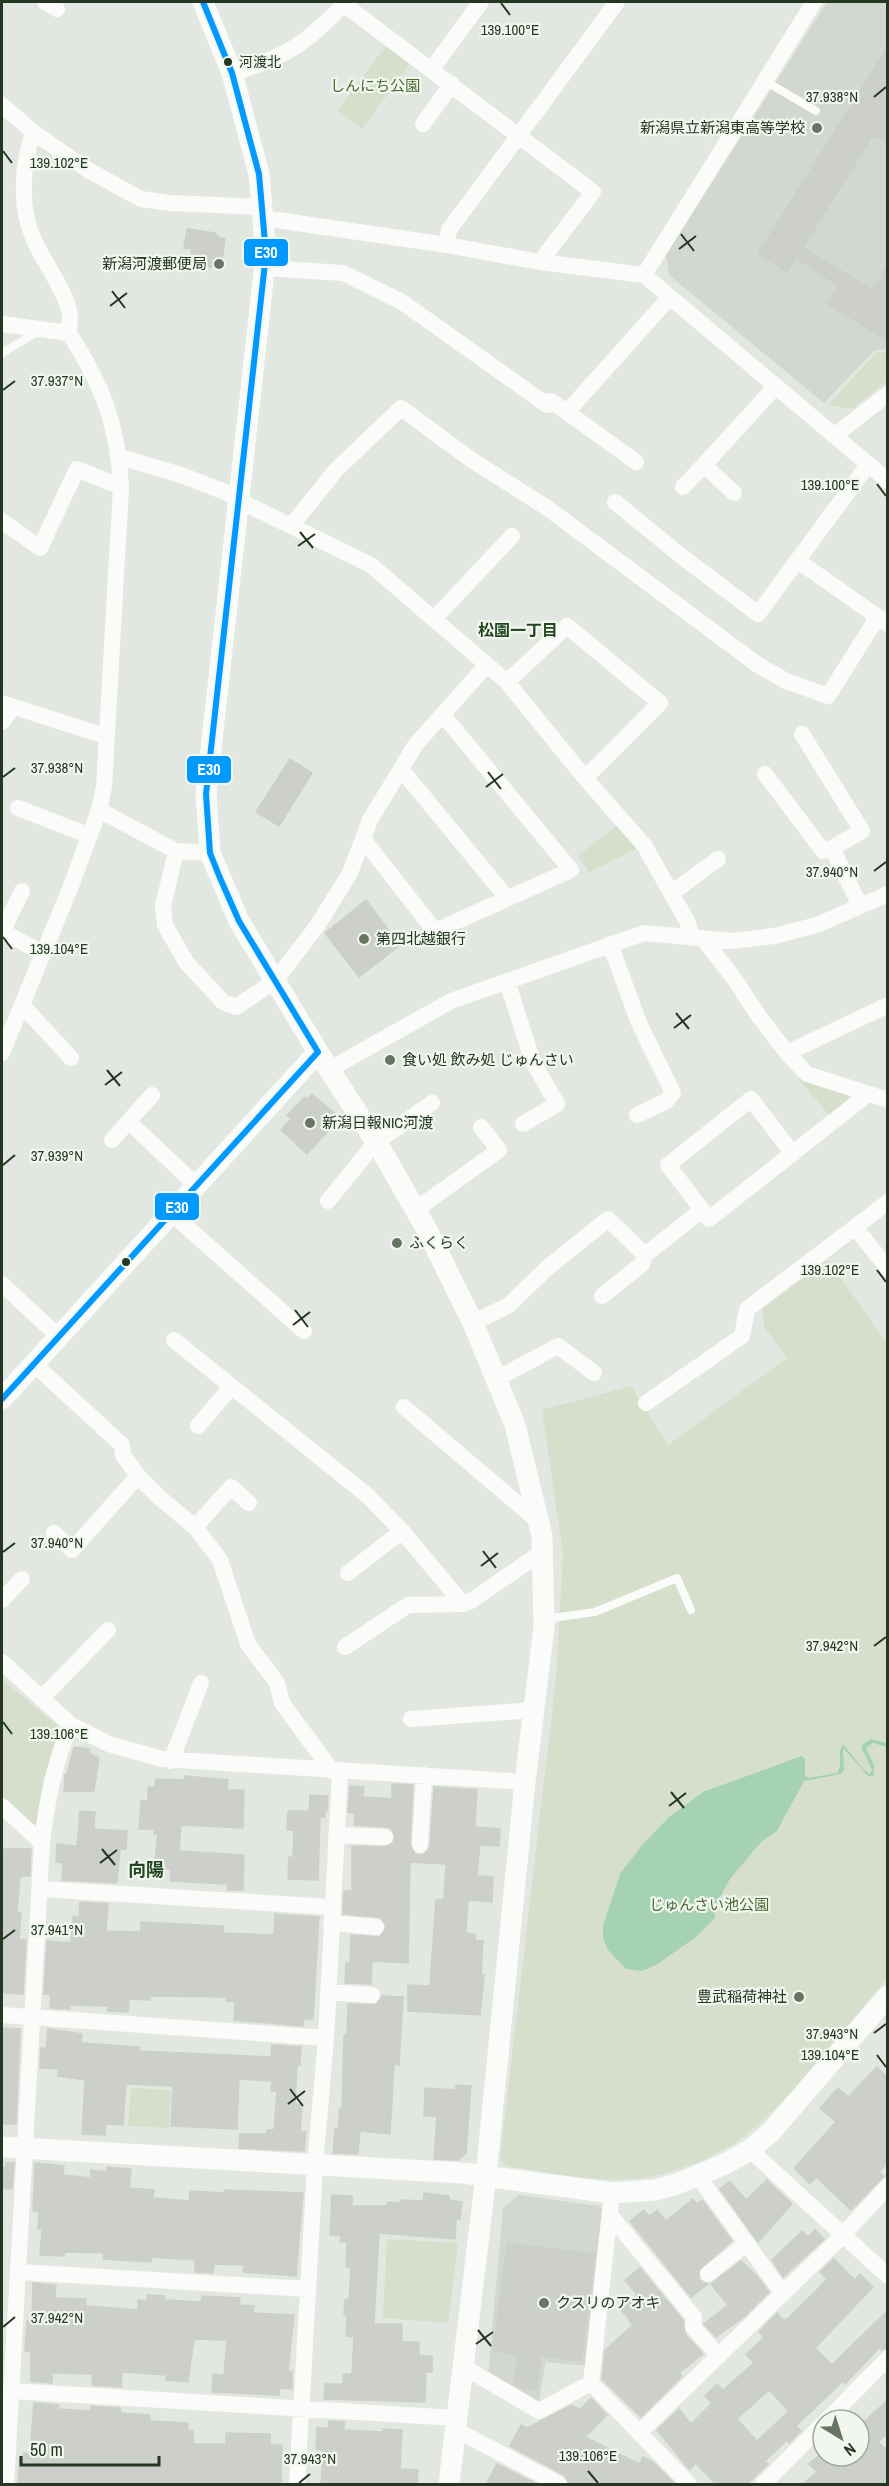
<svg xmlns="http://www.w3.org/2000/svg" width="889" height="2486" viewBox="0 0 889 2486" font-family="'Archivo Narrow','Noto Sans JP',sans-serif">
<rect width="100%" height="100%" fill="#e3e7e1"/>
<path fill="#d2d8d0" d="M827 2H887V349L875 350 824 403 669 275 666 255Z
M519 2195 600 2206 605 2212 586 2366 546 2362 538 2406 488 2376 503 2208Z"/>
<path fill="#d5dfcc" d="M388 43 412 61 362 129 337 111Z
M887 352V381L852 409 828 405 876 353Z
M622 821 644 845 589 872 578 856Z
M804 1077 847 1091 849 1100 830 1116 799 1080Z
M828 1260 887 1343V1978C844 2028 798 2092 747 2134 723 2154 678 2172 648 2177 605 2185 549 2172 507 2166L500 2159 556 1678 563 1554 542 1410 631 1386 668 1445 787 1358 765 1328 762 1309Z
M2 1680 57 1725 59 1733 43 1781 36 1823 30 1828 2 1802Z
M131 2088 171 2090 169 2128 128 2126Z
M387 2239 458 2243 448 2323 383 2318Z"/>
<path fill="#a6d2b4" d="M871 1739 887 1743V1747L873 1743 866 1748 874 1765V1775L869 1777 843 1748 844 1770 841 1774 804 1781 777 1831 761 1842 730 1879 717 1902 714 1919 696 1937 656 1965 642 1971 626 1969 608 1950 603 1938V1926L620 1874 643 1844 669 1817 703 1792 802 1756 805 1759V1775L808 1778 837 1773C844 1763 836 1753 843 1744L863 1769 870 1774 872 1770 862 1749V1745Z"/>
<path fill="#cccfca" stroke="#ccd0ca" stroke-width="1.5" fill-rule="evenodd" d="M888 46V144L873 135 803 247 872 290 888 265V341L828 304 839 286 796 258 787 272 758 254Z
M187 229 215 233 218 237 225 239 221 268 203 266V262H199L200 256 191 255 192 249 184 248Z
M290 759 312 773 279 826 256 812Z
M366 900 400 945 359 977 325 933Z
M312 1094 340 1118 307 1154 281 1130 291 1119 287 1115 305 1097 307 1099Z
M74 1747 89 1749 90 1754 99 1758 94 1791H64L65 1775H67Z
M185 1776 228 1780 227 1790H244L243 1828 181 1825 179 1851 244 1855 243 1890H228V1884L170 1881 171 1869 154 1868 158 1834H154L155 1829H139L141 1801H148V1787H155L156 1779 184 1780Z
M392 1784 413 1785 410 1844 415 1854 424 1855 430 1846 434 1787 477 1790 475 1827 500 1829 499 1846 480 1845 477 1876 493 1877 492 1902 468 1900 466 1933 475 1934V1940L483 1941 481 1975H484L480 2015 408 2011V1985L430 1986 436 1900H444L446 1864 410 1862 408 1963 372 1961 371 1984 345 1983 346 1963H350L351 1935 380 1937 386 1927 382 1919 378 1917 343 1914 344 1891H352V1846L385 1847 393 1843 395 1837 391 1828 386 1827 354 1825 355 1813 348 1812 350 1786 364 1787 363 1797 392 1799Z
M310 1795 328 1796 327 1811H325V1817H320L318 1880 288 1879 289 1857 293 1858 294 1830H287L288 1811H309Z
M80 1811 95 1812 94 1829 127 1831 126 1849H120L117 1883 62 1880 63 1863 56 1862 57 1844 77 1846Z
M2 1849H31L30 1876H20L17 1912 21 1913 19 1940H26L23 1994 2 1993Z
M80 1902 108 1904 106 1931 141 1932V1922L223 1926V1933L274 1935 275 1914 319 1917 313 2019H303V2026L234 2020 235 2002 226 2001 227 1997 150 1996V2000L129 1999 128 2012 108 2011V2006L70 2005V2009L50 2008 51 1995 44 1994 47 1941 71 1943 73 1916 79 1917Z
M382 1996 403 1997 399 2065 394 2064 390 2134 360 2131 358 2154 333 2153 335 2129 338 2130 340 2108 342 2109 344 2035H347L348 2004 376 2005Z
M2 2028 20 2029 16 2124H2Z
M48 2029 82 2034 81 2043 139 2047V2051L271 2057 272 2045 301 2047 300 2065H297L295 2104H302L300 2132H306L304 2151 239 2148 240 2134H266L267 2130H274L277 2091H271L272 2081 239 2079 237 2129 171 2126 173 2086 126 2084 123 2125 106 2124 105 2135 82 2134 85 2080 58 2076V2069L40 2068 41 2048H46Z
M877 2067 888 2078V2162L879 2172 884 2176 851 2210 816 2177 810 2184 794 2168 836 2122 820 2108 838 2088 848 2097Z
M456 2085 471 2086 466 2153 458 2160 434 2159 437 2116H424L425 2088 456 2090Z
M6 2163H14L12 2189H2V2167H6Z
M35 2163 64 2166 63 2175 91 2178V2170L107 2172V2167L131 2169 129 2188 154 2190 153 2198 189 2201 190 2191 225 2193V2190L303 2193 296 2276 243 2272 244 2265 214 2264 213 2273 195 2272V2260L152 2257 151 2262 103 2259 104 2253 64 2252V2256L40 2255 42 2229H38L39 2212 33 2211Z
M767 2180 792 2204 758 2242 720 2189 730 2181 746 2200Z
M424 2193 449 2196V2200L462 2202 460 2219H456L455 2239 379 2233 374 2321V2324H402V2342H419V2356H432V2372H426L425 2402 324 2399 325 2384H343V2374H352L354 2337 346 2336 347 2315H344L345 2300H349L351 2267H346L347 2242H340L341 2236 330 2235 332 2195 352 2196V2206H387L388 2202 401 2203V2200L423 2201Z
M693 2199 697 2204 702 2200 732 2241 699 2270V2280L708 2284 691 2297 630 2221 644 2210 649 2216 657 2210 666 2221Z
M815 2230 824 2239 783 2277 772 2260 802 2231 808 2237Z
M507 2243 595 2254 581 2361 541 2356 537 2390 520 2388 514 2384 518 2354 493 2351Z
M834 2259 855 2280 860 2274 873 2287 815 2348 832 2365 888 2310V2348L881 2350 879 2348 845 2384 842 2382 796 2426 801 2431 789 2443 787 2440 765 2461 768 2464 747 2484H716L695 2463 690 2470 657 2430 679 2409 691 2424 712 2403 705 2396 717 2384 723 2390 754 2363 746 2354 764 2338 759 2332 777 2313 783 2320 787 2319 816 2291 827 2279 820 2272ZM769 2390 789 2411 757 2441 737 2419Z
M741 2261 756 2275 769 2292 744 2317 716 2337 704 2324 728 2305 711 2284Z
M640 2268 683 2320 685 2334 703 2354 679 2373 682 2376 641 2417 602 2379 605 2350 633 2325 620 2308 637 2295 625 2280Z
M33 2283 56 2285 55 2298 86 2299V2306L138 2310V2300L147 2301V2295L164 2296V2300L201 2302 202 2296 240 2298 239 2305 254 2306 253 2313 294 2315 288 2372H292V2389L279 2388V2395L212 2392 213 2374 224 2375 227 2340 194 2339 188 2382 166 2380V2375L122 2372 121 2387 92 2385 93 2374 52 2373V2383L31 2381V2351H25L27 2321H32Z
M591 2398 607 2415 585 2437 639 2464 643 2457 653 2462 675 2484H569L564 2475 510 2446 521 2425 527 2428 572 2405 580 2410Z
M888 2400V2433L878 2442 888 2451V2484H803L817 2472 809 2464 818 2456H859V2426Z
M34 2403 59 2405 58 2409 91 2411V2406L120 2408 121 2413 150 2415V2421L188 2423V2431H193V2444H226V2433L270 2434V2445H282L281 2484H18L20 2457H24V2453L30 2454Z
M329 2421 344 2422V2430L383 2432V2429L402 2430 400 2469 418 2470 417 2484 361 2482V2484H321L323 2450 316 2449 317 2428H329Z
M497 2464 537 2484H486Z"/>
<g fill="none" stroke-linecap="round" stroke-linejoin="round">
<path stroke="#fbfbfa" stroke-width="8" d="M765 81 816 111
M2 353 39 331
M545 1619 595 1612 677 1578 691 1610"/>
<path stroke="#fbfbfa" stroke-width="16" d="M45 2 57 9
M341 2 593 192 540 262
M431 70 481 2
M232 73C285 58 307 43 344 4
M2 105 33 132 88 170 141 199 170 203 261 207
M423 124 452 84
M33 132C22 166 19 207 34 240 41 257 67 294 69 310 71 317 69 326 69 333
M263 218 447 245 540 262 644 275 888 481
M447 245 449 230 617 2
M266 268 343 273 402 302 547 405 550 401 567 412 670 297
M644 275 814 2
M2 324 69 333C102 385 118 424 121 487L104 787 99 810 71 886 2 1053
M567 412 636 462
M834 436 888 394
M120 457 181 475 238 497
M683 487 704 465
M734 493 704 465 776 386
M238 500 371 565 507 682 585 778 644 845 687 921 693 938
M615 502 685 559 758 614 867 466
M2 521 40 548 77 469 121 487
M291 526 336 470 401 408 473 461 546 507 758 665 786 681 828 696 877 618
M798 561 888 624
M434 619 512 536
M507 682 567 626 660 703 585 778
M2 703 105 736
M2 722 13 707
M802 734 862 831 832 848
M401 769 507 898
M765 774 823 851 832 848 860 906
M18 808 88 835
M99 810 176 851 210 853
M363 839 435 931 571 870 443 715
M176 851 163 906 165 925 186 962 223 1002 236 1007 275 981 317 926 350 873 370 820 416 744 486 666
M673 892 718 859
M2 931 42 953
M2 932 22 891
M704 940 733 977 758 1015 787 1053 807 1074 888 1100
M610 944 639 1023 673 1093 666 1101 637 1115
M507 981 533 1062 557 1104 523 1124
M22 1005 71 1058
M787 1053 888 1005
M330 1069 451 1001 644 933 732 941 774 936 817 925 888 894
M129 1122 196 1185
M112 1140 152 1095
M793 1154 751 1099 668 1165 709 1219 868 1094
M328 1201 375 1143 432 1103
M415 1210 499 1150 481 1127
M171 1213 304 1331
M855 1227 888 1269
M2 1284 58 1336
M602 1296 642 1264 645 1255
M473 1323 509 1305 546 1269 608 1219 645 1255 702 1210
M174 1340 368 1496 402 1531 463 1604 471 1601 542 1552
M34 1364 122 1445 123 1455 138 1476 160 1498 195 1527 220 1560 248 1644 277 1683 282 1703 332 1771
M496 1379 558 1346 594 1373
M646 1403 742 1336 747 1309 888 1202
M404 1407 539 1522
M198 1426 231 1387
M195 1527 231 1487 249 1503
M54 1533 72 1550 138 1476
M348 1573 402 1531
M2 1600 22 1579
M345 1647 408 1605 463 1604
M2 1662 71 1725 109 1744 162 1759 525 1782
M41 1699 108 1630
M411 1719 534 1710
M171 1761 201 1683
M2 1806 42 1843
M336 1835 385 1837
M420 1845 424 1775
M41 1889 332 1907
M331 1923 376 1927
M328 1992 372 1995
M2 2015 326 2038
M750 2150 888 2276
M698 2176 783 2294
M612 2193 591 2383 689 2484
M611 2216 694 2317 693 2327 719 2356
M19 2272 308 2289
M708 2274 747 2243
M462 2366 539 2411 591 2383
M12 2391 456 2418
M827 2420 888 2358
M456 2430 559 2484
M640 2432 843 2235 888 2186
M6 2484 42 1843C47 1802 54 1762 71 1725
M297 2484 315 2166 326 2038 340 1772
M763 2484 823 2424"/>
<path stroke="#fbfbfa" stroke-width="21" d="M203 2 232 73 259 174 266 254 206 794 210 853 239 921 318 1052 380 1148 427 1230 473 1323 515 1425 542 1536 544 1627 525 1782 486 2176 449 2484
M2 1399 318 1052
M2 2147 463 2173 612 2193 655 2190 677 2184 725 2164 750 2150 771 2132 888 1996"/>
<g stroke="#f1f6ef" stroke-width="10">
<path id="bus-1" d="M2 1399 318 1052 239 921 220 878 210 853 206 794 266 254 259 174 232 73 203 2"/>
</g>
<use href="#bus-1" stroke="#09f" stroke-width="6"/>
</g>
<path fill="none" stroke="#243722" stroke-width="2" d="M501 3 510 15M874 97 886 87M3 151 12 163M681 234 694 251M679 249 696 236M112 291 125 308M110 306 127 293M3 390 15 381M877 484 886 496M300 532 313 548M298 546 315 534M488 772 501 789M3 777 15 768M486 787 503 774M874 871 886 862M3 937 12 949M676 1013 689 1029M674 1028 691 1015M107 1070 120 1086M105 1085 122 1072M3 1165 15 1155M877 1270 886 1282M295 1310 308 1327M293 1325 310 1312M483 1551 496 1568M3 1552 15 1543M481 1566 498 1553M874 1646 886 1637M3 1722 12 1734M671 1792 684 1808M669 1806 686 1793M102 1849 115 1865M100 1863 117 1850M3 1939 15 1930M874 2033 886 2024M877 2055 886 2067M290 2089 303 2106M288 2104 305 2091M3 2327 15 2317M478 2330 491 2346M476 2344 493 2332M588 2471 598 2483M299 2483 310 2474"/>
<g fill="#243722" stroke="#f1f6ef" stroke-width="2">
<circle cx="228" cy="62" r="5"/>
<circle cx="126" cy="1262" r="5"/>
</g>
<g fill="#677565" stroke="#f1f6ef" stroke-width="2">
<circle cx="817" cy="128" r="6"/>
<circle cx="219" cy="264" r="6"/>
<circle cx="364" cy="939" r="6"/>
<circle cx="390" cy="1060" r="6"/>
<circle cx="310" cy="1123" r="6"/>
<circle cx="397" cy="1243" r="6"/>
<circle cx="799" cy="1997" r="6"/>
<circle cx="544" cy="2303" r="6"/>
</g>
<g text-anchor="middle" stroke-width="4.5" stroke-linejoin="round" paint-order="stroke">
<g font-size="14" fill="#243722" stroke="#f1f6ef" text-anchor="start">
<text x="239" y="67">河渡北</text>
</g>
<g font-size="15" fill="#496a30" stroke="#f1f6ef">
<text x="375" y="91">しんにち公園</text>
<text x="709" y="1910">じゅんさい池公園</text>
</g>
<g font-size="15" fill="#243722" stroke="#f1f6ef" text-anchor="start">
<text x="805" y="133" text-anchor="end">新潟県立新潟東高等学校</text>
<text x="207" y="269" text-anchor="end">新潟河渡郵便局</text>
<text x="376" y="944">第四北越銀行</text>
<text x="402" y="1065">食い処 飲み処 じゅんさい</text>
<text x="322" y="1128">新潟日報NIC河渡</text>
<text x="409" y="1248">ふくらく</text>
<text x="787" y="2002" text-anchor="end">豊武稲荷神社</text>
<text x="556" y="2308">クスリのアオキ</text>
</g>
<g font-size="16" font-weight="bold" fill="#224720" stroke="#f1f6ef">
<text x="518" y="636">松園一丁目</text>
</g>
<g font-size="18" font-weight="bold" fill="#224720" stroke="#f1f6ef">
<text x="146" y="1876">向陽</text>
</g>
</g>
<g font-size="15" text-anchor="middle" fill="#243722" stroke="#f1f6ef" stroke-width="4.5" stroke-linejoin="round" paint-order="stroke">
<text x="510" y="35">139.100°E</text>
<text x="832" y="102">37.938°N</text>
<text x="59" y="168">139.102°E</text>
<text x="57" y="386">37.937°N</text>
<text x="830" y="490">139.100°E</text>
<text x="57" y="773">37.938°N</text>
<text x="832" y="877">37.940°N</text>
<text x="59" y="954">139.104°E</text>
<text x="57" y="1161">37.939°N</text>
<text x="830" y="1275">139.102°E</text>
<text x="57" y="1548">37.940°N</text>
<text x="832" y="1651">37.942°N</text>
<text x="59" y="1739">139.106°E</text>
<text x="57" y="1935">37.941°N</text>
<text x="832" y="2039">37.943°N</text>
<text x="830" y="2060">139.104°E</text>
<text x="57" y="2323">37.942°N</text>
<text x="588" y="2461">139.106°E</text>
<text x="310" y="2464">37.943°N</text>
</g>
<g stroke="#f1f6ef" stroke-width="2">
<rect x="243" y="238" width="46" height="29" rx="6" fill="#09f"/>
<rect x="186" y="755" width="46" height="29" rx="6" fill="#09f"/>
<rect x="154" y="1192" width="46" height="29" rx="6" fill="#09f"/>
</g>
<g font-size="16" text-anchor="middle" font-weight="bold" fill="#fff">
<text x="266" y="258">E30</text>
<text x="209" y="775">E30</text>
<text x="177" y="1213">E30</text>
</g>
<rect width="889" height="2486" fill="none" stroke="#243722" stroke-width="6"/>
<g transform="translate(841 2438) rotate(142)"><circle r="28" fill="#f1f6ef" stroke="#9faa9d" stroke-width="1.5"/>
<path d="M0-4.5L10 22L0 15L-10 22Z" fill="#677565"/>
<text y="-9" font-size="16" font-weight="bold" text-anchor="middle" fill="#243722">N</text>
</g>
<path d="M21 2456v9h138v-9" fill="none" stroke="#243722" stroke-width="3"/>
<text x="30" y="2456" font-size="18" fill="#243722" stroke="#f1f6ef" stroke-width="4.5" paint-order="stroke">50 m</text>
</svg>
